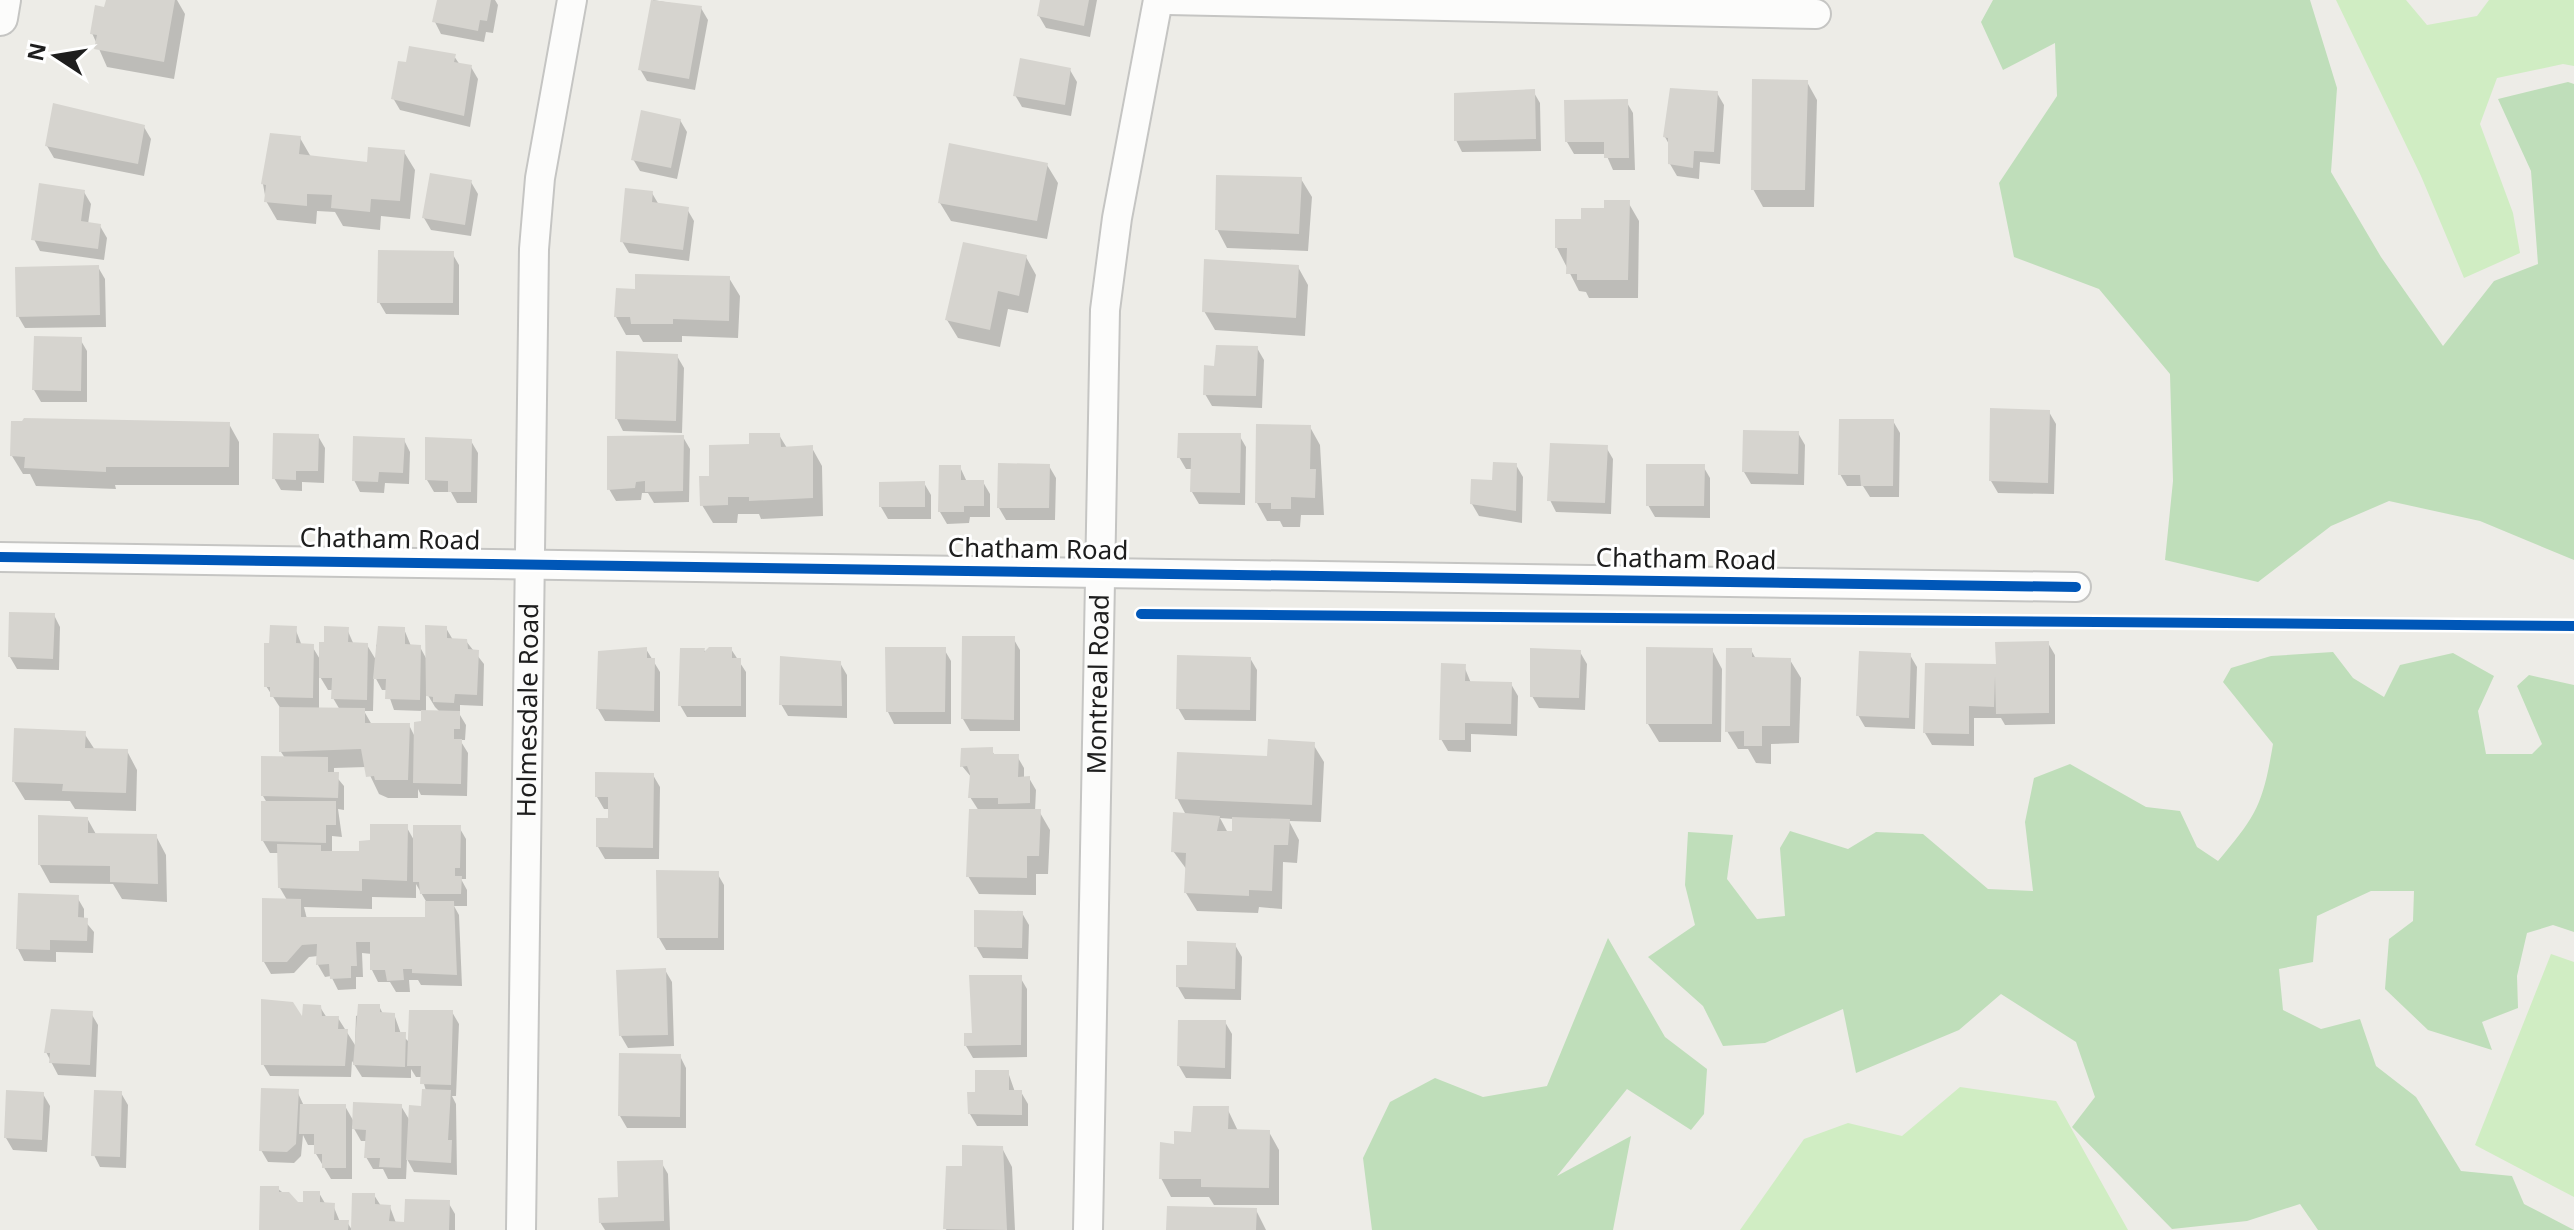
<svg xmlns="http://www.w3.org/2000/svg" width="2574" height="1230" viewBox="0 0 2574 1230" font-family="'Noto Sans',sans-serif">
<rect width="100%" height="100%" fill="#edece7"/>
<path fill="#d0edc3" d="M2336 0H2406L2427 25 2477 16 2489 0H2574V66L2563 64 2497 78 2480 124 2513 213 2520 253 2464 278 2421 176Z
M2551 954 2574 962V1197L2475 1145Z
M1960 1087 2056 1101 2128 1230H1740L1804 1139 1848 1123 1902 1136Z"/>
<path fill="#bfdeba" d="M1993 0H2310L2337 88 2331 172 2381 257 2443 346 2494 281 2538 264 2531 171 2498 99 2568 82 2574 84V560L2480 521 2389 501 2331 526 2258 582 2165 560 2173 481 2170 374 2099 289 2014 257 1999 183 2057 96 2055 43 2003 70 1981 22Z
M2333 652 2353 678 2384 697 2400 665 2453 653 2494 676 2478 711 2486 754H2532L2542 744 2517 686 2529 675 2574 685V932L2553 925 2527 933 2517 976 2518 1008 2482 1022 2492 1050 2428 1030 2385 989 2389 939 2413 921 2414 891H2371L2317 916 2313 962 2279 969 2283 1010 2321 1029 2360 1019 2376 1066 2416 1097 2461 1171 2512 1176 2524 1204 2574 1230H2318L2300 1204 2247 1221 2172 1229 2072 1127 2095 1097 2076 1042 2001 994 1959 1030 1856 1073 1843 1009 1765 1043 1723 1046 1703 1006 1648 957 1695 925 1685 885 1688 832 1733 835 1727 879 1757 919 1785 916 1780 848 1790 831 1848 849 1876 832 1923 834 1988 889 2033 891 2025 822 2034 778 2070 764 2146 807 2180 811 2197 847 2218 861C2257 815 2263 804 2273 744L2223 682 2231 668 2271 656Z
M1608 938 1665 1037 1707 1069 1704 1114 1691 1130 1627 1089 1557 1176 1631 1136 1613 1230H1372L1363 1158 1390 1102 1435 1078 1483 1097 1547 1086Z"/>
<path fill="#0003" fill-rule="evenodd" d="M108 0H177L185 14 174 79 107 67 92 33Z
M439 0H495L498 5 493 33 486 32 484 42 441 34 435 22Z
M653 0 701 8 708 20 695 90 647 81 640 69Z
M1042 0H1097L1090 37 1046 28 1039 16Z
M454 56 460 65 471 67 478 79 470 127 400 110 393 98Z
M1070 70 1077 82 1071 116 1022 107 1015 95Z
M1807 82 1817 100 1814 207H1763L1753 189Z
M1533 91 1540 103 1541 151 1462 152 1456 140Z
M1717 93 1724 105 1720 164 1700 162 1699 179 1677 176 1670 164V146L1665 137Z
M1626 101 1633 113 1635 170H1613L1606 154H1574L1567 142Z
M680 120 687 132 677 179 640 171 633 159Z
M144 127 151 139 144 176 54 158 47 146Z
M300 138 311 157 368 164 404 152 415 170 410 219 381 216 380 230 343 226 335 212 317 211 316 224 277 220 266 201 263 184Z
M1047 165 1058 183 1047 239 951 221 940 203Z
M1301 179 1312 197 1308 251 1227 248 1217 229Z
M471 182 478 194 471 236 431 230 424 218Z
M84 192 91 204 88 224 100 226 107 238 104 260 40 251 34 239Z
M652 193 659 205 687 209 694 221 689 261 629 253 622 241Z
M1628 202 1639 221 1638 298H1589L1586 292 1579 291 1557 248 1583 221Z
M452 253 459 265V315L386 314 379 302Z
M1026 257 1036 275 1028 313 1008 309 1000 347 958 338 947 320Z
M98 267 105 279 106 327 25 328 18 316Z
M1298 267 1308 285 1305 336 1215 330 1204 311Z
M729 278 740 296 738 338 682 336V342H643L639 335H626L616 317 637 291Z
M80 339 87 351V402H41L34 390Z
M1257 348 1264 360 1262 408 1212 406 1205 394 1216 368Z
M677 356 684 368 682 433 623 431 617 419Z
M2049 412 2056 424 2054 494 1998 493 1991 481Z
M1893 421 1900 433 1899 497H1870L1863 486H1847L1840 474Z
M229 424 239 442V485H115L116 489 36 486 30 474H23L12 456Z
M1310 427 1320 445 1324 515H1301L1300 527H1283L1280 521H1267L1257 503Z
M1798 433 1805 445 1804 485 1751 484 1744 472Z
M779 435 787 448H812L822 466 823 516 761 519 759 514H738L737 523H713L702 505 711 478 752 446Z
M1239 435 1246 447 1245 505 1199 504 1192 492 1193 469H1186L1179 457Z
M318 436 325 448 324 483 302 482V491L281 490 274 478Z
M683 437 690 449 689 502 654 503 648 493H642L641 500 616 501 609 489Z
M404 440 410 452 409 484 385 483 384 493 360 492 354 480Z
M471 441 478 453 477 503H457L451 492H434L427 480Z
M1606 447 1613 459 1611 514 1556 512 1550 500Z
M1516 465 1523 477 1522 523 1479 516 1472 504Z
M1049 466 1056 478 1055 520H1006L999 508Z
M1703 466 1710 478V518L1655 517 1648 505Z
M960 467 967 482H983L990 494V517H970L969 523 947 524 940 512Z
M924 483 931 495V519H888L881 507Z
M54 615 60 627 59 670 17 669 10 657Z
M295 628 302 646H312L321 661 347 629 354 645H367L376 660V645L404 629 411 646 420 647 427 660 446 628 453 640 466 641 484 664 483 706 460 705V715L466 725 465 740H460L468 753 467 796 421 795 418 789V798H388L379 794 366 767 334 768V774L344 786V810L338 809 342 837 332 836V853H361L372 842 406 826 415 842 459 827 466 839V879H461L467 890V906H454L459 915 462 986 421 985 418 980H409L410 992H396L390 982H378L372 970V954L362 953 363 977H356V989L338 990 331 976 325 977 318 965V956L309 957 294 973 271 974 264 962 287 900 280 888 279 853H270L263 841 267 803 263 796 285 758 281 752V709L266 686ZM319 675 328 690H333V698L340 710H319ZM374 675 382 690H387L394 710 423 711V723L415 737 409 725H372L364 711H373ZM426 692 435 707 441 713 426 712ZM416 884 427 903V919H307L304 907 372 909V897L416 898Z
M1013 638 1020 650V731H970L963 719Z
M2048 643 2055 655V724L2005 725 2001 718H1974V746L1932 745 1925 733 1998 666Z
M646 649 660 672V722L605 721 598 709Z
M731 649 746 672V717H687L680 705 704 650 706 653Z
M944 649 951 661V724H894L888 712Z
M1712 650 1722 669 1721 742H1659L1648 724Z
M1751 650 1756 659 1790 660 1801 678 1799 743 1771 744V764L1756 763 1748 749H1738L1727 731Z
M1580 652 1587 664 1585 710 1539 708 1532 696Z
M1910 655 1917 667 1915 729 1865 727 1858 715Z
M1250 658 1257 670 1256 721 1185 720 1178 708Z
M840 663 847 675V718L788 716 781 704Z
M1464 666 1471 683 1511 684 1518 696 1517 736 1471 734V752L1448 751 1441 739Z
M84 733 95 750 127 751 137 770 136 811 75 809 70 801 25 800 14 782Z
M1313 744 1324 762 1321 822 1289 821 1299 840 1297 863 1283 862 1282 909 1259 907 1258 913 1197 911 1186 893 1187 870 1173 851 1186 815 1177 798 1269 758ZM1220 818 1234 819V833H1228Z
M991 749 995 756H1017L1024 768V779L1029 778 1036 790 1035 811H1039L1050 830 1048 874H1036V895L979 894 968 876 979 811 970 797 972 778 962 766Z
M653 775 660 787 659 859H605L598 847 610 820V809H604L597 797Z
M87 818 97 836H156L166 855 167 902 122 899 113 884 50 883 40 865Z
M717 873 724 885V950H666L659 938Z
M77 897 84 909V920L94 932 93 953 56 952V962L24 961 18 949Z
M1022 913 1029 925 1028 959 983 958 976 946Z
M1235 945 1242 957 1241 1000 1185 999 1178 987 1189 967Z
M665 970 672 982 674 1046 628 1048 621 1036Z
M1020 977 1027 989V1057L973 1058 966 1046Z
M379 1006 383 1014H394L401 1034 410 1043 452 1012 459 1024 456 1096H452L456 1104 457 1175 414 1172 407 1159 406 1179H388L383 1169H373L366 1157 367 1141H361L352 1125V1179H331L316 1154V1145H308L303 1135 301 1156 294 1163 268 1162 261 1150 297 1091 304 1106H345L354 1122 401 1106 410 1121 423 1108 426 1091 422 1077H416L411 1069V1078L362 1077 352 1061 351 1077 270 1076 263 1064 320 1007 327 1018H338L355 1045 356 1016Z
M91 1013 98 1025 96 1077 58 1075 46 1052Z
M1225 1022 1232 1034 1231 1079 1186 1078 1179 1066Z
M680 1056 686 1068V1128H627L620 1116Z
M1008 1072 1015 1092H1021L1028 1104V1126H977L970 1114 977 1094Z
M121 1093 128 1105 126 1168 100 1167 94 1155Z
M43 1094 50 1106 47 1152 13 1150 6 1138Z
M1227 1108 1238 1131 1269 1132 1279 1150V1205H1214L1209 1197H1171L1161 1178 1176 1146Z
M1002 1148 1012 1167 1015 1230H946L964 1168Z
M661 1162 668 1174 670 1230H605L600 1222Z
M277 1188 297 1204H305L319 1193 326 1205H333L340 1222H347L352 1230H261Z
M374 1195 381 1206 390 1207 396 1223 406 1224 448 1202 455 1214V1230H353Z
M1256 1210 1266 1230H1168Z"/>
<path fill="#d6d4cf" d="M106 0H175L164 62 94 49 97 35 90 34 95 5 104 7Z
M437 0H491L487 21 480 20 478 31 432 22Z
M651 0 702 6 689 79 638 70Z
M1040 0H1089L1084 26 1037 16Z
M409 46 456 54 454 62 472 65 464 116 391 99 398 61 406 62Z
M1020 58 1071 68 1065 105 1013 96Z
M1752 79 1808 80 1805 190H1751Z
M1670 88 1718 91 1714 152 1694 151 1693 168 1668 164V138L1663 137Z
M1535 89 1536 139 1454 141V93Z
M1628 99 1629 158H1604V142H1565L1564 100Z
M53 103 145 125 138 164 45 146Z
M641 110 681 119 671 168 631 160Z
M270 133 301 136 299 154 367 162 368 147 405 150 400 201 371 199 370 212 331 208 332 195 307 194V206L264 202 266 185 261 184Z
M949 143 1048 163 1037 221 938 203Z
M430 173 472 180 465 225 422 218Z
M1216 175 1302 177 1299 234 1215 230Z
M39 183 85 190 81 221 101 224 98 249 31 240Z
M625 188 653 191 652 202 689 207 683 250 620 242Z
M1604 200H1630L1628 280H1577V274H1566L1567 248H1555V219H1581V208H1604Z
M963 242 1027 255 1019 296 998 291 990 330 945 320Z
M378 250 454 251 453 303H377Z
M1204 259 1299 265 1296 318 1202 312Z
M99 265 100 315 16 317 15 267Z
M635 274 730 276 729 321 673 319V324H631L630 317H614L616 288 635 289Z
M34 336 82 337 81 391 32 390Z
M1216 345 1258 346 1256 396 1203 395 1204 365 1214 366Z
M616 351 678 354 676 421 615 419Z
M1990 408 2050 410 2048 483 1989 481Z
M24 418 230 422 229 467H106V472L24 468 25 457 10 456 11 421H22Z
M1839 419H1894L1893 486H1861L1860 475H1838Z
M1256 424 1311 425 1310 469H1316L1315 498 1291 497V509H1271V503H1255Z
M1743 430 1799 431 1798 474 1742 472Z
M273 433 319 434 318 471H296V480L272 479Z
M749 433H780L781 447 813 445V498L749 501V497H728V505L700 506 699 476H709V445L749 444Z
M1178 433H1241L1240 493 1190 492 1191 458H1177Z
M684 435 683 491 645 492V481L636 482 635 488 607 490V436Z
M353 436 405 438 403 473 379 472 378 482 352 481Z
M425 437 472 439 471 492H448V481L425 480Z
M1550 443 1608 445 1605 503 1547 501Z
M1493 462 1517 463 1516 511 1470 504 1471 479 1492 480Z
M998 463 1050 464 1049 508H997Z
M1646 464H1705L1704 506H1646Z
M939 465H961V480H984V506H964V512H938Z
M925 481V507H879V482Z
M9 612 55 613 53 659 8 657Z
M270 625 297 626 296 643 314 644 313 698 270 697V687H264V643H269Z
M425 625 447 626V638L467 639 468 649 479 650 477 695 455 694 454 703 433 702V697L426 696Z
M324 626 349 627 348 642 368 643 367 700 331 699 332 678H319V642H324Z
M378 626 405 627V644L421 645 420 700 385 699 386 679H373Z
M962 636H1015L1014 720 961 719Z
M2049 641V713L1996 714 1995 676 1994 707 1969 706V734L1923 733 1925 663 1996 664 1995 642Z
M647 647V658H655L654 711 596 709 598 651Z
M709 647H732V658H741V706H678L680 648H705L704 652Z
M885 647H946L945 712H886Z
M1646 647 1713 648 1712 724H1646Z
M1530 648 1581 650 1579 698 1530 697Z
M1726 648H1752V657L1791 658 1790 726H1762V746H1744V731L1725 732Z
M1859 651 1911 653 1909 718 1856 716Z
M1177 655 1251 657 1250 710 1176 709Z
M780 656 841 661 842 706 779 705Z
M1441 663 1466 664 1465 681 1512 682 1511 724 1465 723V740H1439Z
M279 707 365 708V723H410L408 780H375L374 776 366 777 361 749 279 752Z
M421 710 460 711V729H454V739H462L461 784 413 783 414 722 421 721Z
M14 728 86 731 85 748 128 749 126 793 62 791 63 784 12 782Z
M1268 739 1315 742 1312 805 1175 799 1177 752 1267 756Z
M993 747V754H1019L1018 777 1030 776V803L998 804V798H968L970 774 967 766 960 767 961 748Z
M261 756 328 757V772H339L338 798 261 796Z
M595 772 654 773 653 848 596 847V818H608V797H595Z
M261 801H336V825H326V843L261 841Z
M969 809H1041L1039 856H1027V878L966 877Z
M1173 812 1220 816 1217 831H1232V817L1290 819 1288 845H1274L1272 891 1249 890V896L1184 893 1186 853 1171 852Z
M38 815 88 817V833L157 834 158 884 110 882V866L38 865Z
M370 824H408L407 881 362 879V891L278 888 277 844 321 845V851H359V841L370 840Z
M413 825H461L460 868H455V876H462L461 894H420L419 882H413Z
M656 870 719 871 718 938H657Z
M18 893 79 895 78 917 88 918 87 941 50 940V950L16 949Z
M262 898 301 899V917H425V901H454L457 975 412 973V969H403L404 980 387 981 385 970H370V942H356L357 966H351V978L330 979 329 964 316 965 317 944 302 945 287 962H262Z
M974 910 1023 911 1022 948 974 947Z
M1187 941 1236 943 1235 989 1176 987V965H1187Z
M666 968 668 1035 619 1036 616 970Z
M969 975H1022L1021 1045 964 1046V1033H972Z
M261 999 293 1002 302 1016 303 1004 321 1005 322 1016H339L338 1029H348L345 1066 261 1065Z
M358 1004H380V1012L395 1013V1032H406L405 1067 353 1065Z
M51 1009 93 1011 90 1065 49 1063 50 1053H44Z
M409 1010H453L451 1085 420 1084 421 1066H407Z
M1178 1020H1226L1225 1068 1177 1066Z
M619 1053 681 1054 680 1117 618 1116Z
M975 1070H1009V1090H1022V1115L968 1114 967 1092H975Z
M261 1088 299 1089 296 1144 287 1152 259 1151Z
M422 1089 451 1090 448 1140H452L451 1163 406 1160 409 1105 421 1106Z
M6 1090 44 1092 42 1140 4 1138Z
M94 1090 122 1091 120 1157 91 1156Z
M353 1102 402 1104 401 1168 379 1167 380 1158H364L366 1130 352 1129Z
M300 1104H346V1168H322V1154H314V1134H299Z
M1193 1106H1229L1228 1129 1270 1130 1269 1188 1201 1187V1179H1159L1160 1142 1174 1144V1131L1191 1132Z
M962 1145 1003 1146 1007 1230 943 1229 946 1166H962Z
M663 1160 664 1221 599 1223 598 1198 618 1197 617 1161Z
M260 1186H279V1192H289L298 1202H303V1191H320V1202L335 1203 334 1220H349L348 1230H259Z
M352 1193H375V1204L391 1205 389 1221 404 1222 405 1199 450 1200 449 1230H351Z
M1167 1206 1257 1208 1256 1230H1166Z"/>
<g fill="none" stroke-linecap="round" stroke-linejoin="round">
<g stroke="#c5c5c3" stroke-width="32">
<g id="minor">
<path d="M1168 0 1816 14"/>
<path d="M0 557 2076 587"/>
<path id="s1" d="M521 1230 534 249 540 178 572 0"/>
<path id="s2" d="M1088 1230 1105 310 1117 218 1158 0"/>
</g>
</g>
<g stroke="#c5c5c3" stroke-width="38">
<path id="tertiary" d="M0 18 3 0"/>
</g>
<use href="#minor" stroke="#fcfcfb" stroke-width="28"/>
<use href="#tertiary" stroke="#fcfcfb" stroke-width="34"/>
<g stroke="#fff" stroke-width="15">
<path id="cycleway" d="M0 557 2076 587
M1141 614 2574 626"/>
</g>
<use href="#cycleway" stroke="#0057b8" stroke-width="10"/>
</g>
<g text-anchor="middle" stroke-width="6" stroke-linejoin="round" paint-order="stroke">
<g font-size="26" fill="#1e1e1e" stroke="#fff">
<text transform="translate(390 539) rotate(1)" y="9">Chatham Road</text>
<text transform="translate(1038 549) rotate(1)" y="9">Chatham Road</text>
<text transform="translate(1686 559) rotate(1)" y="9">Chatham Road</text>
<text dy="9" stroke="none"><textPath href="#s2" startOffset="546">Montreal Road</textPath></text>
<text dy="9" stroke="none"><textPath href="#s1" startOffset="520">Holmesdale Road</textPath></text>
</g>
</g>
<g transform="translate(56 56) rotate(282)" stroke="#ffffff" stroke-width="6" paint-order="stroke">
<path d="M0-6L14 30L0 20L-14 30Z" fill="#1e1e1e"/>
<text y="-12" font-size="22" font-weight="bold" text-anchor="middle" fill="#1e1e1e">N</text>
</g>
</svg>
